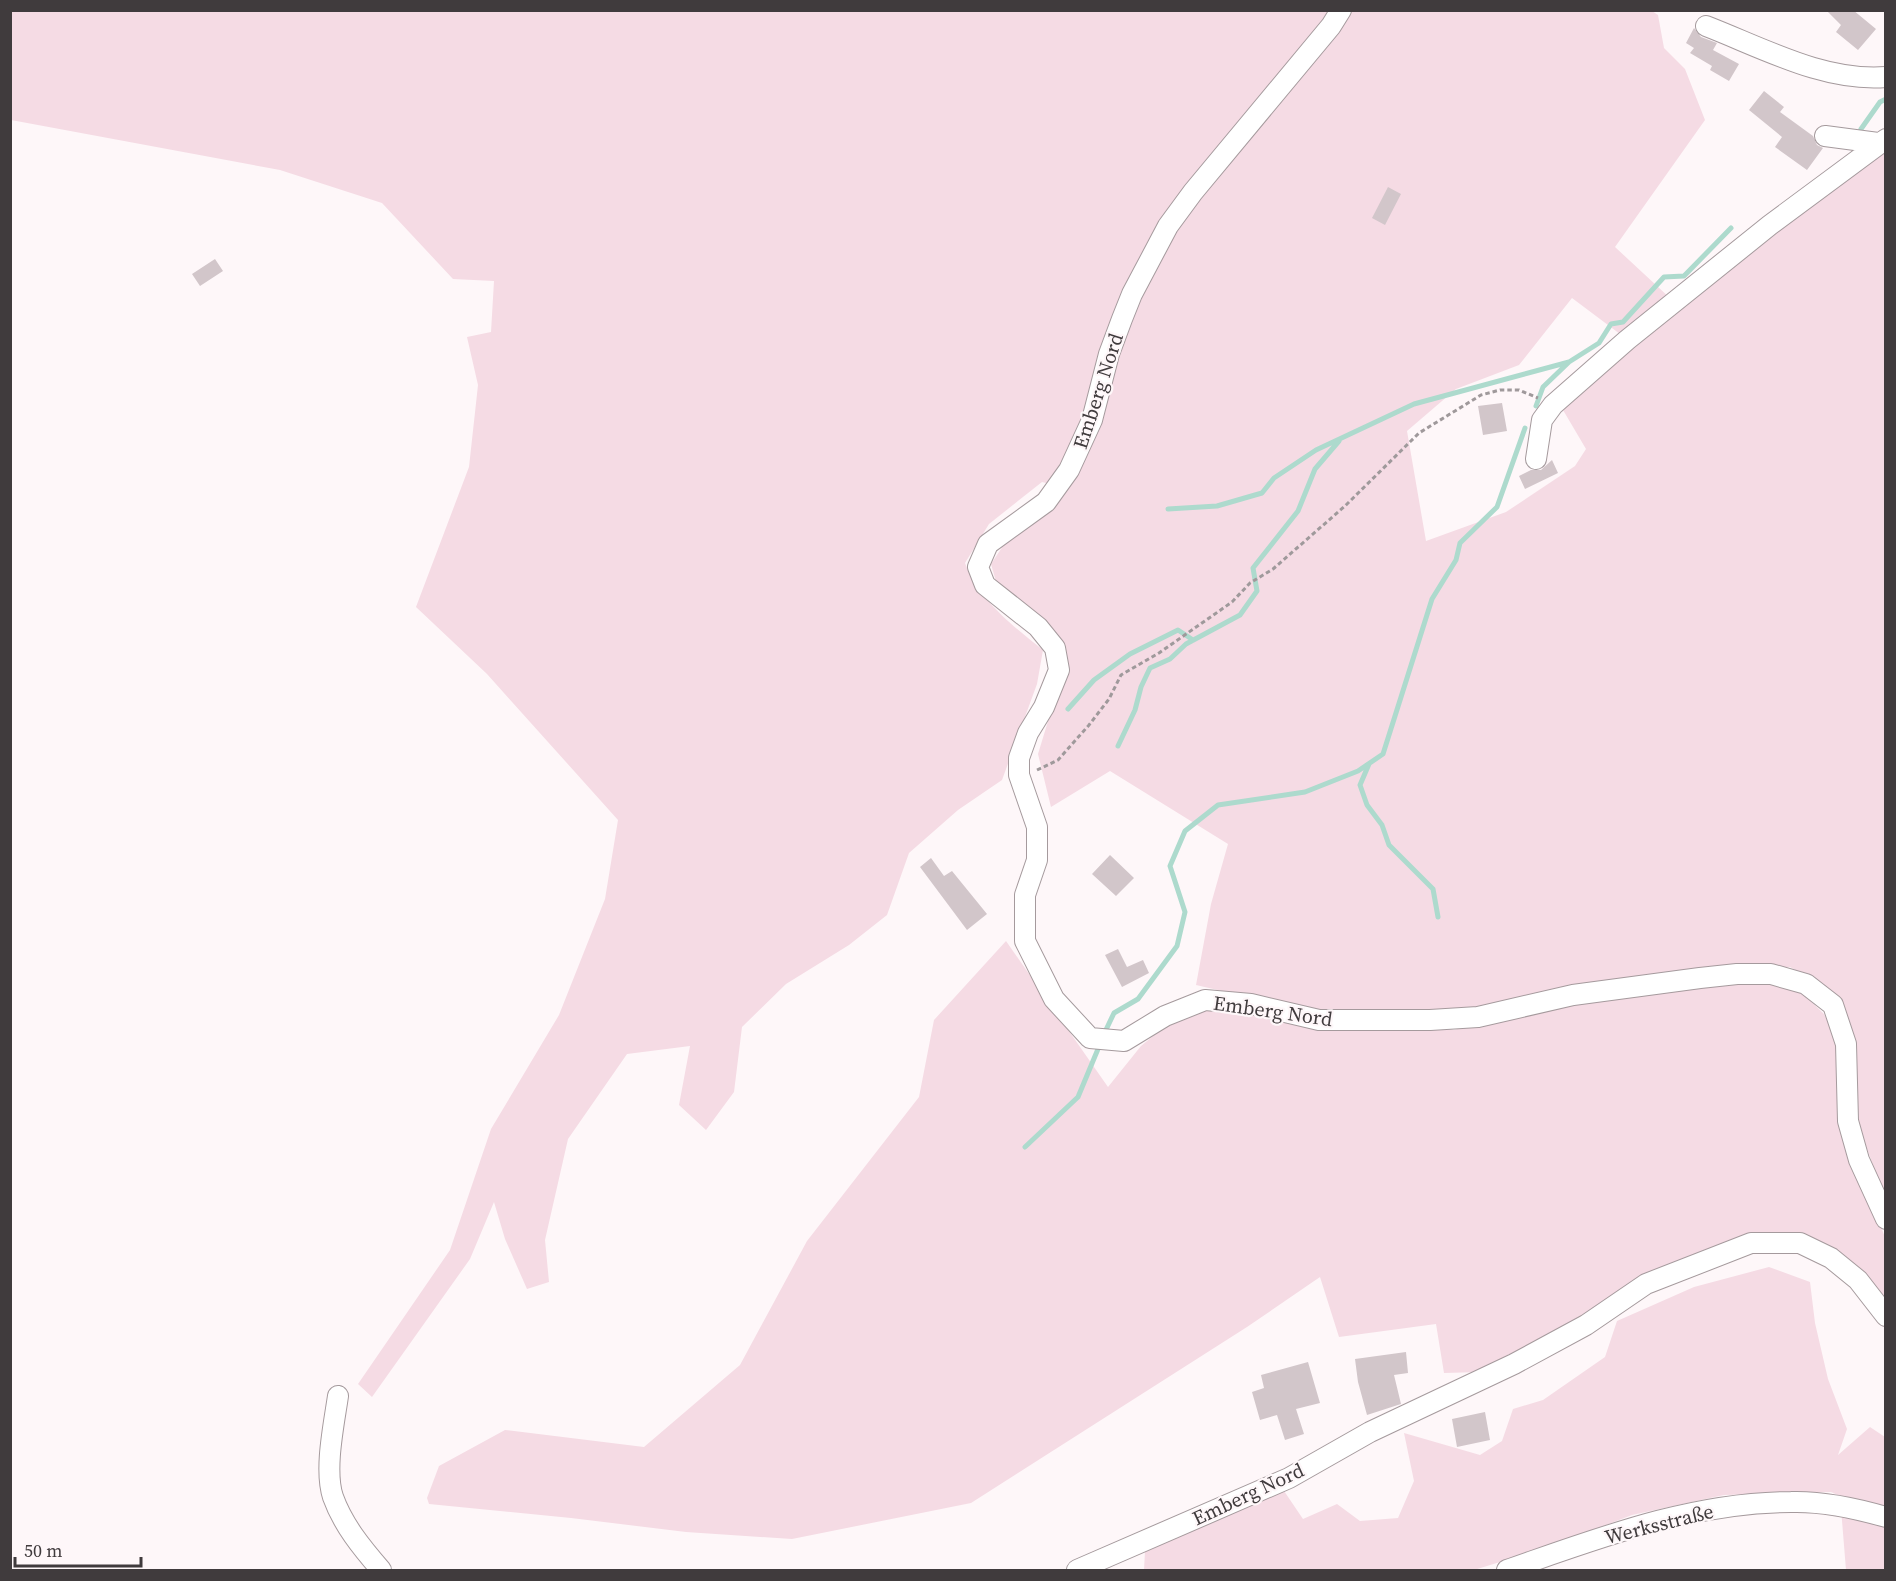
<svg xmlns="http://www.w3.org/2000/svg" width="1896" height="1581" viewBox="0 0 1896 1581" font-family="'Source Serif 4',serif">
<rect width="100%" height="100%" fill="#fef7f9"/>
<path fill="#f5dbe4" d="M10 11H1333L1170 209 1091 403 1054 485 1042 482 989 524 965 563C979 600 1013 626 1043 650L1037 684 1002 780 958 810 909 853 887 915 849 945 786 984 742 1027 734 1092 706 1130 679 1105 690 1046 627 1054 568 1139 545 1240 549 1282 527 1289 505 1239 494 1202 470 1259 372 1397 358 1384 450 1250 491 1129 559 1015 605 899 618 820 487 674 416 607 469 467 478 385 467 337 491 332 494 281 453 279 382 203 280 170 11 120Z
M1346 11H1652L1658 15 1664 48 1685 69 1705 120 1615 247 1671 299 1624 337 1572 298 1519 365 1456 389 1407 431 1426 541 1506 512 1575 466 1586 449 1563 410 1631 346 1885 145V1199L1860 1129 1849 1024 1830 989 1790 967 1715 968 1448 1013 1300 1009 1196 985 1211 904 1228 844 1110 771 1051 807 1038 754 1067 659 997 585 991 564 1005 543 1059 497 1120 342 1163 251 1200 197Z
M1006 941 1108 1087 1141 1046 1170 1022 1205 1005 1408 1023 1454 1030 1512 1014 1607 995 1777 980 1797 988 1824 1014 1838 1042 1869 1198 1885 1237V1307L1858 1275 1770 1234 1589 1313 1481 1372 1444 1373 1436 1324 1339 1337 1320 1277 1247 1327 971 1503 792 1539 686 1532 571 1518 429 1504 427 1498 439 1466 505 1430 644 1447 740 1365 807 1241 919 1097 934 1020Z
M1769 1267 1810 1282 1815 1323 1828 1379 1847 1429 1838 1455 1870 1427 1885 1437V1570H1846L1840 1496 1831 1492 1724 1495 1632 1515 1549 1547 1474 1570H1144L1145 1551 1174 1532 1282 1488 1303 1519 1337 1504 1360 1521 1398 1518 1414 1481 1404 1433 1480 1455 1502 1441 1513 1409 1543 1400 1605 1357 1617 1321 1694 1287Z"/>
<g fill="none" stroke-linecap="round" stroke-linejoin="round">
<path stroke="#addacd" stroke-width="5" d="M1861 129 1880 102 1886 99
M1536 406 1543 387 1569 362 1599 343 1611 324 1623 322 1664 277 1684 276 1731 228
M1168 509 1217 506 1262 493 1274 478 1316 450 1414 404 1569 362
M1068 709 1094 680 1130 654 1178 630 1193 640
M1118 746 1135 710 1141 687 1150 668 1170 659 1186 644 1240 615 1257 591 1253 568 1298 511 1315 469 1339 441
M1369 764 1360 785 1367 805 1382 825 1389 845 1433 889 1438 917
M1104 1034 1114 1013 1138 999 1177 946 1185 912 1170 866 1185 831 1218 805 1305 792 1358 771 1383 754 1432 599 1456 560 1460 543 1497 507 1525 428
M1025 1147 1078 1097 1098 1049"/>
</g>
<path fill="#d2c6ca" d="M1826 10H1853L1876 29 1858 50 1836 32 1841 25Z
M1694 28 1701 37 1717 43 1713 50 1739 64 1729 81 1710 70 1712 66 1690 53 1694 48 1686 43Z
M1764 91 1784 107 1780 112 1813 136 1817 145 1823 148 1807 170 1775 147 1782 137 1749 110Z
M1388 187 1401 194 1385 225 1372 218Z
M215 259 223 271 200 286 192 274Z
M1502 403 1507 431 1483 435 1478 406Z
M1552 460 1558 473 1525 489 1519 476 1531 470H1541Z
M1110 855 1134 878 1116 896 1092 874Z
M931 858 944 876 952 871 987 914 967 930 920 867Z
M1118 949 1127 967 1143 960 1149 973 1122 987 1105 955Z
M1406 1352 1408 1373 1394 1375 1401 1404 1367 1415 1358 1382 1355 1359Z
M1308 1362 1320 1403 1296 1409 1304 1434 1285 1440 1277 1415 1260 1420 1252 1392 1264 1388 1261 1375Z
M1485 1412 1490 1440 1457 1447 1452 1419Z"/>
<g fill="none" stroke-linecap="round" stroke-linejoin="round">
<g stroke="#a59a9d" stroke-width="22">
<path id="minor" d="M1341 10 1331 26 1193 192 1168 226 1132 294 1122 319 1109 354 1092 420 1069 470 1046 502 988 544 978 567 985 585 1038 627 1055 648 1059 670 1044 707 1028 733 1019 758V775L1037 827V860L1025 895V941L1054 999 1090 1038 1124 1041 1165 1016 1205 1000 1251 1004 1319 1020H1430L1478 1017 1573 995 1700 978 1737 974H1771L1806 984 1833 1005 1846 1044 1848 1121 1859 1160 1886 1219
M1706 26C1763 48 1824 82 1886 77
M1825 136 1878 143
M1536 459 1542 420 1553 405 1627 340 1770 225 1886 139
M338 1396C334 1424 324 1470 333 1497 343 1525 362 1548 381 1570
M1077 1570 1289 1478 1370 1432 1514 1364 1586 1325 1646 1284 1751 1243H1800L1831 1258 1858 1280 1886 1316
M1507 1570C1599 1538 1692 1502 1791 1502 1823 1501 1855 1508 1886 1517"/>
</g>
<path stroke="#9f999b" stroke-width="3" stroke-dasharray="4.5 3" stroke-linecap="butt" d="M1037 770 1058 760 1089 725 1109 699 1121 675 1159 653 1232 602 1250 583 1273 569 1345 506 1419 433 1481 395 1500 390H1519L1538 398"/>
<use href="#minor" stroke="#fff" stroke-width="20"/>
</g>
<g text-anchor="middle" stroke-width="4.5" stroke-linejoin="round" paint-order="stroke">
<g font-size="20" fill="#403b3d" stroke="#fef7f9">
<text transform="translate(1098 391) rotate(-72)" y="7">Emberg Nord</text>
<text transform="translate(1273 1011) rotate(8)" y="7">Emberg Nord</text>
<text transform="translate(1248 1494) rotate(-25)" y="7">Emberg Nord</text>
<text transform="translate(1659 1524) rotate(-14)" y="7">Werksstraße</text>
</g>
</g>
<rect width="1896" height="1581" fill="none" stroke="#403b3d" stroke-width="24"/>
<path d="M15 1557v9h126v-9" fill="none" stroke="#403b3d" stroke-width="3"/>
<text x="24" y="1557" font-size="18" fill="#403b3d" stroke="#fef7f9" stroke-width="4.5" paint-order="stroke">50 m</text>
</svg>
